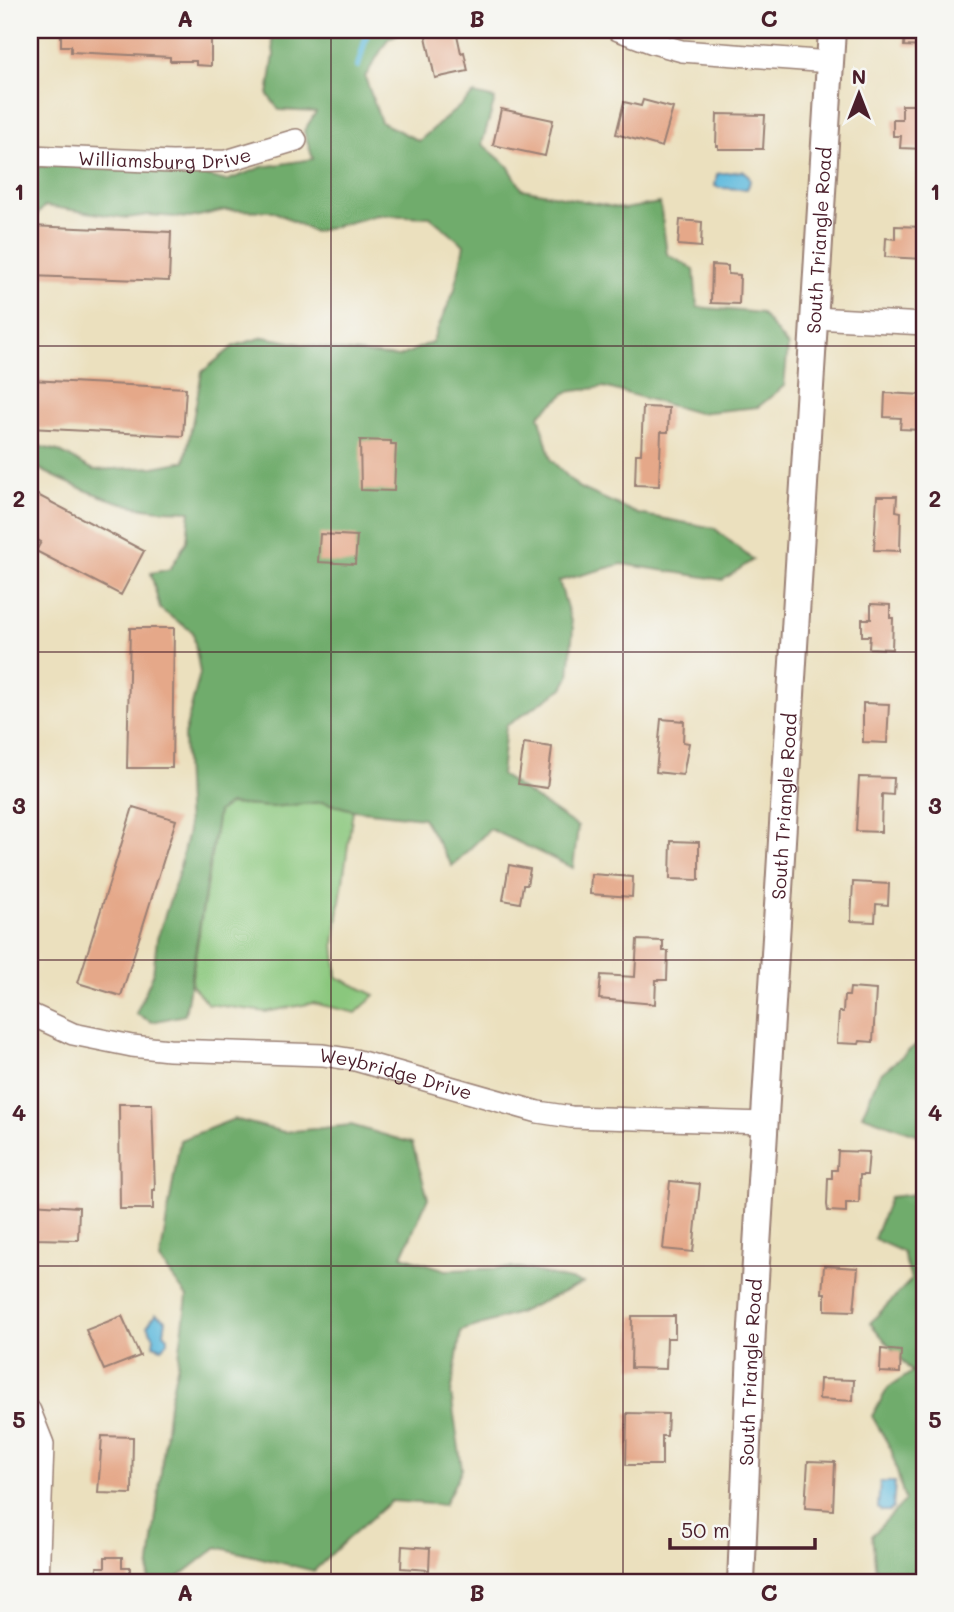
<svg xmlns="http://www.w3.org/2000/svg" width="954" height="1612" viewBox="0 0 954 1612" font-family="Mali,sans-serif">
<rect width="100%" height="100%" fill="#f6f6f2"/>
<filter id="ink" filterUnits="userSpaceOnUse"><feTurbulence type="fractalNoise" baseFrequency=".0143" numOctaves="2"/><feDisplacementMap in="SourceGraphic" scale="14" xChannelSelector="R" yChannelSelector="G"/><feConvolveMatrix kernelMatrix="1 2 1 2 8 2 1 2 1" color-interpolation-filters="sRGB"/></filter>
<filter id="wash" filterUnits="userSpaceOnUse"><feTurbulence type="fractalNoise" baseFrequency=".00686" numOctaves="4" result="noise"/><feDisplacementMap in="SourceGraphic" scale="28" xChannelSelector="R" yChannelSelector="G"/><feGaussianBlur stdDeviation="1.57" result="paint"/><feColorMatrix in="noise" values="0 0 0 0 0 0 0 0 0 0 0 0 0 0 0 0 0 1.4 0 .05"/><feComposite in="paint" operator="in"/></filter>
<g filter="url(#wash)">
<rect width="100%" height="100%" fill="#ebe0be"/>
<path fill="#8ac77d" stroke="#6a7354" stroke-width="2" d="M323 802 353 810 334 944 337 977 375 995 356 1013 313 1003 266 1012 208 1004 191 984 218 812 229 804 272 807Z"/>
<path fill="#6fac6c" stroke="#5c664c" stroke-width="2" d="M271 30H405L388 39 365 77 381 122 419 141 474 94 495 99 482 144 508 166 522 189 624 209 660 203 667 254 694 269 697 307 761 313 788 346 784 386 758 407 698 413 604 387 567 392 539 415 551 460 578 487 638 514 714 528 753 560 723 580 622 564 559 581 573 628 569 677 563 688 506 726 501 775 578 827 573 868 490 829 452 866 423 818 353 810 323 802 272 807 229 804 218 812 185 1015 152 1022 136 1014 153 974 157 939 178 875 188 831 184 736 200 673 193 632 160 609 151 573 170 569 187 541 190 511C178 510 165 511 152 509 115 505 63 482 30 464V444L58 451 94 470 154 467 185 461 202 372 234 346 264 337 340 351 399 357 432 342 455 289 464 245 430 217 377 215 314 232 273 211 225 210 190 218 149 215 127 218 45 206 34 218H30V167L72 164 168 166 226 181 262 167 313 159 304 131 316 112 279 110 268 95 274 55Z
M924 1038V1137L862 1115 879 1075Z
M234 1119 284 1132 351 1125 412 1143 428 1198 402 1256 446 1270 520 1268 583 1283 518 1313 461 1331 451 1394 462 1469 444 1505 391 1501 346 1540 314 1571 217 1547 180 1576 178 1582H148L169 1404 178 1363 187 1297 160 1260 180 1140Z
M924 1193 923 1582H877L872 1535 905 1501 891 1449 872 1416 888 1388 912 1372 870 1323 911 1280 903 1252 874 1239 890 1197Z"/>
<path fill="#5fbadd" stroke="#546c84" stroke-width="2" d="M743 171C750 175 752 181 747 189L719 188 715 186 717 174Z
M156 1314 166 1320 164 1333 168 1337V1342L162 1348 153 1345 154 1337 147 1326Z
M880 1482H895L893 1508 889 1511H881L878 1508Z"/>
<g fill="none" stroke-linecap="round" stroke-linejoin="round">
<path stroke="#5fbadd" stroke-width="6" d="M358 66 368 30"/>
</g>
<g id="blocks">
<path fill="#e5a889" d="M61 30H211V66L196 65V61H170V57L71 52V46H61Z
M433 30H456L461 53 464 52 468 71 435 78 425 32Z
M905 30H924V47L904 46Z
M643 100 673 108 662 147 616 134 624 102 641 106Z
M902 105H924V149L900 148 901 136H893V119H902Z
M501 109 553 120 545 156 493 145Z
M717 114 765 115 763 149H718V146H716Z
M680 220 702 222 701 247 678 245Z
M30 226 171 232 169 281 30 276Z
M895 226 924 227V259L885 257 886 238 895 239Z
M712 265 728 266V274L740 275 739 304 711 303Z
M30 380 186 388 183 436 30 428Z
M885 393 924 395 922 430 900 429 901 418 884 417Z
M643 407 669 408 668 432H661L659 486 635 485 636 454H641Z
M360 440 391 441V444H396L394 491 361 490Z
M30 491 144 551 121 595 36 551 41 542 30 536Z
M877 496H897L896 511 901 512 900 551 874 550Z
M320 534 357 536 355 564 318 562Z
M871 604 890 605V618H893L892 649 869 648 870 636H862V619H871Z
M130 628H174L172 768H127Z
M863 703 889 704 887 743 863 742Z
M661 719 684 721 683 742 689 743 683 775 656 772Z
M524 743 552 747 547 788 518 784Z
M859 777 894 778 893 795 882 794 881 832 856 831Z
M133 807 176 820 121 996 78 983Z
M671 841 699 842V880L670 879Z
M509 865 530 869 527 885H523L520 903 503 900Z
M591 874 633 877 632 897 590 894Z
M853 882 889 884 888 905 876 904 875 922 851 921Z
M637 940 663 941V951H668L667 980H656L655 1004 599 999 601 975 635 977Z
M850 988 876 990 873 1042 860 1041 859 1044 837 1043 839 1012H843L844 996H849Z
M119 1104H152L155 1190H153V1209H120Z
M838 1151 869 1152 867 1175H860L859 1203H846V1212L828 1211 827 1205 828 1178H832V1170H837Z
M670 1181 700 1184 693 1252 663 1249Z
M30 1204 79 1207 78 1240 35 1239 36 1234H30Z
M824 1266 858 1268 854 1311 825 1310V1293H822Z
M122 1316 140 1356 104 1370 86 1330Z
M632 1316H675V1338H667L666 1369 631 1368Z
M881 1349 901 1351 900 1373 880 1372Z
M820 1379 854 1380 853 1401 819 1399Z
M627 1413 668 1414 667 1436H662V1465H626Z
M102 1436 133 1437 132 1494 98 1493Z
M808 1461 835 1462 833 1510 805 1508Z
M402 1546 430 1548 429 1570 401 1568Z
M105 1557H122V1567H130V1582H97V1567H105Z"/>
</g>
</g>
<g filter="url(#ink)">
<use href="#blocks" fill-opacity="0" stroke="#9a8074" stroke-width="2"/>
<g fill="none" stroke-linecap="round" stroke-linejoin="round">
<g stroke="#9a8074" stroke-width="24">
<g id="minor">
<path d="M618 30 653 43 682 51 830 62"/>
<path id="s1" d="M30 156 172 162 226 161 296 140"/>
<path d="M815 318 924 324"/>
<path id="s2" d="M30 1014 73 1034 132 1046 169 1050 323 1055 355 1060 538 1112 571 1117 765 1123"/>
<path d="M30 1411 43 1444 38 1582"/>
</g>
</g>
<g stroke="#9a8074" stroke-width="30">
<g id="tertiary">
<path id="s3" d="M741 1582 752 1327 832 30"/>
</g>
</g>
<use href="#minor" stroke="#fff" stroke-width="21"/>
<use href="#tertiary" stroke="#fff" stroke-width="26"/>
</g>
</g>
<path fill="none" stroke="#4a1f2b" stroke-width="2" stroke-opacity="0.55" d="M331 30V1582M623 30V1582M30 346H924M30 652H924M30 960H924M30 1266H924"/>
<g text-anchor="middle" stroke-width="5" stroke-linejoin="round" paint-order="stroke">
<g font-size="19" fill="#4a1f2b" stroke="#f6f6f2">
<text dy="7" stroke="none"><textPath href="#s1" startOffset="135">Williamsburg Drive</textPath></text>
<text dy="7" stroke="none"><textPath href="#s3" startOffset="1344">South Triangle Road</textPath></text>
<text dy="7" stroke="none"><textPath href="#s3" startOffset="777">South Triangle Road</textPath></text>
<text dy="7" stroke="none"><textPath href="#s2" startOffset="374">Weybridge Drive</textPath></text>
<text dy="7" stroke="none"><textPath href="#s3" startOffset="210">South Triangle Road</textPath></text>
</g>
</g>
<rect width="954" height="1612" fill="none" stroke="#f6f6f2" stroke-width="77"/>
<g transform="translate(859 94)" stroke="#f6f6f2" stroke-width="5" paint-order="stroke">
<path d="M0-5L12 26L0 18L-12 26Z" fill="#4a1f2b"/>
<text y="-10" font-size="19" font-weight="bold" text-anchor="middle" fill="#4a1f2b">N</text>
</g>
<path d="M670 1538v10h145v-10" fill="none" stroke="#4a1f2b" stroke-width="3.5"/>
<text x="681" y="1538" font-size="21" fill="#4a1f2b" stroke="#f6f6f2" stroke-width="5" paint-order="stroke">50 m</text>
<rect x="38" y="38" width="878" height="1536" fill="none" stroke="#4a1f2b" stroke-width="2.5"/>
<g font-size="23" text-anchor="middle" font-weight="bold" fill="#4a1f2b">
<text x="185" y="27">A</text>
<text x="477" y="27">B</text>
<text x="769" y="27">C</text>
<text x="19" y="200">1</text>
<text x="935" y="200">1</text>
<text x="19" y="507">2</text>
<text x="935" y="507">2</text>
<text x="19" y="814">3</text>
<text x="935" y="814">3</text>
<text x="19" y="1121">4</text>
<text x="935" y="1121">4</text>
<text x="19" y="1428">5</text>
<text x="935" y="1428">5</text>
<text x="185" y="1601">A</text>
<text x="477" y="1601">B</text>
<text x="769" y="1601">C</text>
</g>
</svg>
